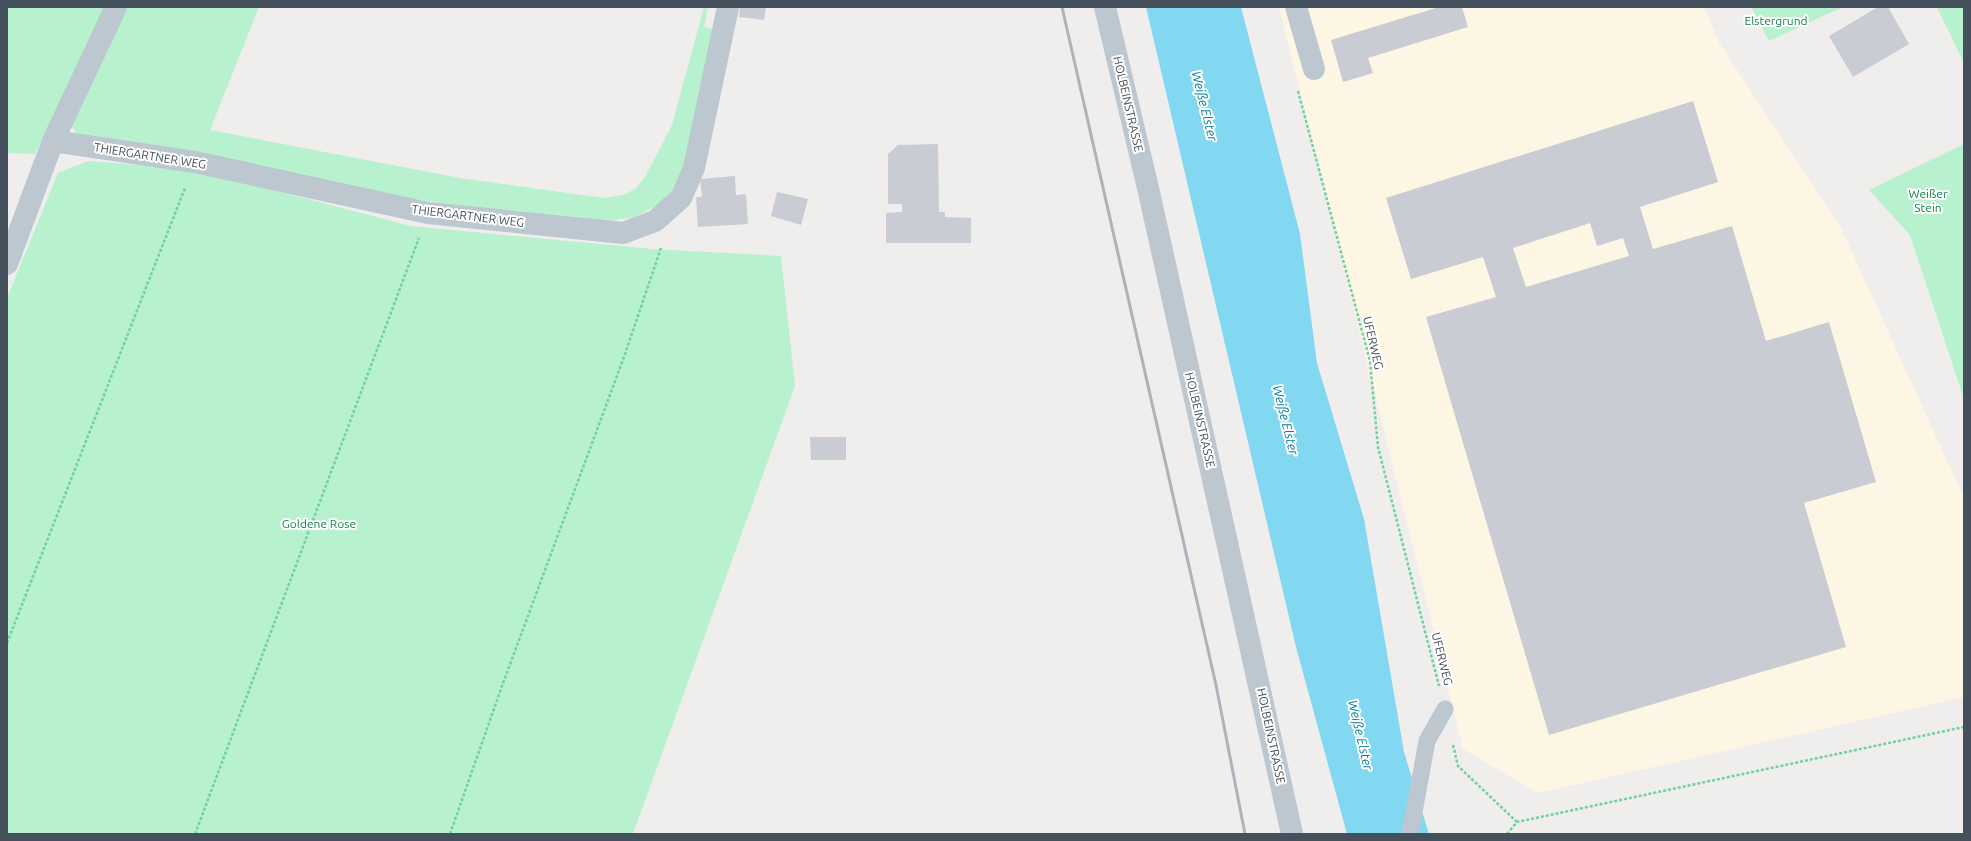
<svg xmlns="http://www.w3.org/2000/svg" width="1971" height="841" viewBox="0 0 1971 841" font-family="Ubuntu,sans-serif">
<rect width="100%" height="100%" fill="#f0eded"/>
<path fill="#fdf6e4" d="M1279 7H1704L1718 41 1841 228 1964 498V697L1538 793 1463 749Z"/>
<path fill="#b7f1ce" d="M7 7H107L35 154 7 153Z
M125 7H259L210 130 460 178 604 198 623 195 635 189 645 177 672 125 704 7H708L704 27 717 30 681 180 661 203 635 217 608 221H564L407 198 78 136 71 125Z
M1751 7H1843L1769 41Z
M1937 7H1964V63Z
M1964 144V399L1910 235 1869 190Z
M88 161 193 169 411 226 652 249 781 256 795 386 633 834H7V298L58 173Z"/>
<path fill="#82d8f1" d="M1146 7H1241L1300 234 1317 363 1364 519 1404 752 1429 834H1347L1296 647Z"/>
<path fill="#c9ccd2" fill-rule="evenodd" d="M740 7H766L764 20 739 17Z
M1439 7H1462L1468 27 1368 58 1373 73 1343 82 1331 40Z
M1878 7H1888L1909 44 1853 77 1829 36Z
M1693 101 1718 182 1640 207 1653 249 1732 226 1766 341 1829 322 1876 482 1804 503 1846 647 1549 735 1426 317 1496 297 1483 257 1411 279 1386 198ZM1590 223 1597 246 1623 238 1629 256 1526 287 1513 248Z
M938 144 939 212H945V217L971 218V243H886V213L902 212V204H888V154L898 145Z
M735 176 736 195 746 194 748 224 698 227 696 197H702L700 179Z
M777 192 808 199 801 225 771 216Z
M810 437H846V460H811Z"/>
<g fill="none" stroke-linecap="round" stroke-linejoin="round">
<path stroke="#6ed1a1" stroke-width="2.5" stroke-dasharray="3 2" stroke-linecap="butt" d="M1298 91 1370 361 1378 447 1439 686
M7 643 185 188
M1453 745 1458 766 1517 822
M195 834 419 238
M450 834 502 686 624 357 661 248
M1507 834 1517 822 1964 727"/>
<path stroke="#bcc7d0" stroke-width="17" d="M1410 834 1427 741 1445 709"/>
<path stroke="#bcc7d0" stroke-width="22" d="M1105 7 1148 188 1292 834
M1296 7 1314 69
M53 141 195 162 428 213 623 233 655 221 681 198 694 168 728 7
M7 264 53 141 116 7"/>
<path stroke="#afb2b8" stroke-width="3" d="M1062 7 1216 685 1245 834"/>
</g>
<g text-anchor="middle" stroke-width="4" stroke-linejoin="round" paint-order="stroke">
<g font-size="12" fill="#11814a" stroke="#fff">
<text x="1776" y="25">Elstergrund</text>
<text x="1928" y="198">Weißer<tspan x="1928" dy="14">Stein</tspan></text>
<text x="319" y="528">Goldene Rose</text>
</g>
<g font-size="12" fill="#44505b" stroke="#fff">
<text transform="translate(1128 104) rotate(77)" y="4">HOLBEINSTRASSE</text>
<text transform="translate(150 156) rotate(9)" y="4">THIERGARTNER WEG</text>
<text transform="translate(468 216) rotate(7)" y="4">THIERGARTNER WEG</text>
<text transform="translate(1373 343) rotate(77)" y="4">UFERWEG</text>
<text transform="translate(1200 420) rotate(77)" y="4">HOLBEINSTRASSE</text>
<text transform="translate(1442 659) rotate(76)" y="4">UFERWEG</text>
<text transform="translate(1271 736) rotate(78)" y="4">HOLBEINSTRASSE</text>
</g>
<g font-size="13" font-style="italic" fill="#057d9f" stroke="#fff">
<text transform="translate(1205 106) rotate(76)" y="5">Weiße Elster</text>
<text transform="translate(1286 420) rotate(76)" y="5">Weiße Elster</text>
<text transform="translate(1361 735) rotate(77)" y="5">Weiße Elster</text>
</g>
</g>
<rect width="1971" height="841" fill="none" stroke="#44505b" stroke-width="16"/>
</svg>
